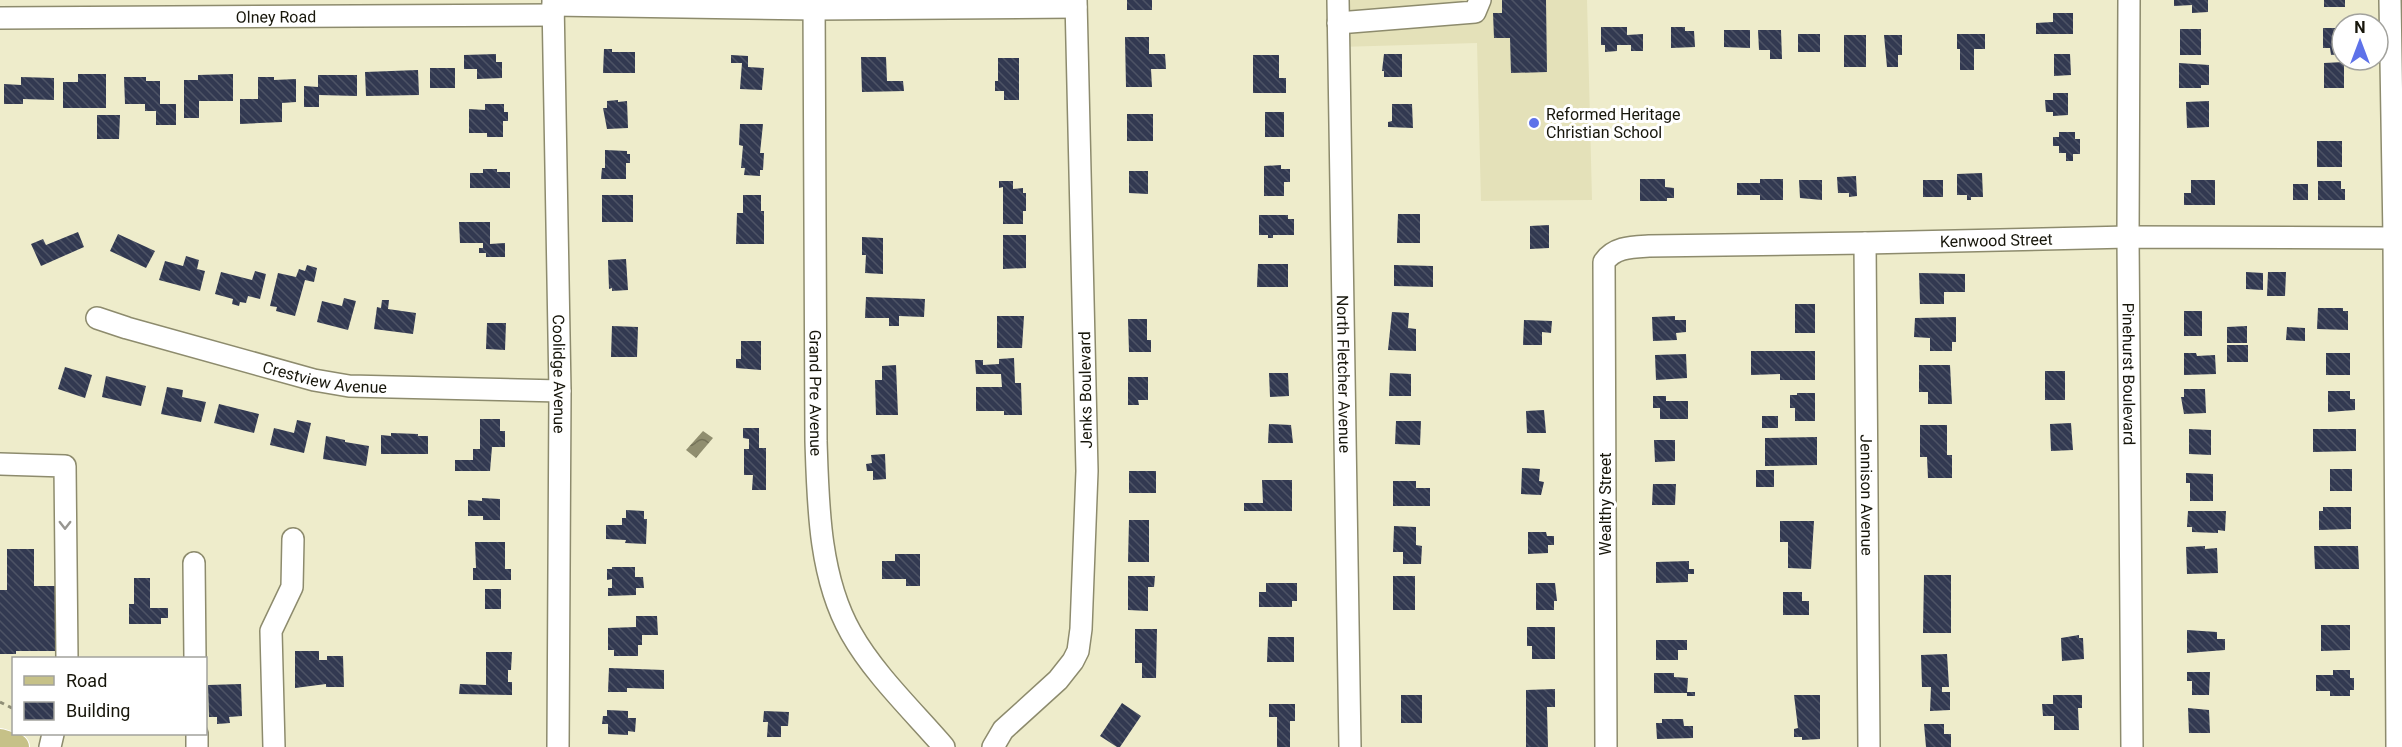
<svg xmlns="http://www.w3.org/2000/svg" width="2402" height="747" viewBox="0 0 2402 747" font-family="Roboto,sans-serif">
<defs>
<pattern id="water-waves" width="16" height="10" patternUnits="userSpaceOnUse" patternTransform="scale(1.5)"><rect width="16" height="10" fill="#908e6f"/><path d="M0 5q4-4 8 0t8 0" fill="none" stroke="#757359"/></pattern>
<pattern id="building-back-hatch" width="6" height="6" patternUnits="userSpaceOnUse" patternTransform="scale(1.5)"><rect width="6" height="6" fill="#323951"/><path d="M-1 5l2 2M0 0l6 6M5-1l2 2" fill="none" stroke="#4d5365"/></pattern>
</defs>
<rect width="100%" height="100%" fill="#eeeccb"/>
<path fill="#e4e1b9" d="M1338 0H1587L1592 200 1481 201 1477 43 1339 47Z"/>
<path fill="url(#water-waves)" d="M703 431 713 438 696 458 686 450Z"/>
<path fill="url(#building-back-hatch)" d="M1127 0H1152V10H1127Z
M1502 0H1546L1547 72 1511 73 1510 38H1494L1493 13H1502Z
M2174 0H2208V12L2192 13V5L2174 6Z
M2324 0H2345V7H2324Z
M2053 13H2073V34H2036V23L2053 22Z
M1601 27H1627V35L1643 34V51H1631V45H1617V51L1605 52V45H1601Z
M1671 27H1685V31H1694L1695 47 1671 48Z
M2323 28H2342V54L2331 55 2330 48H2323Z
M2180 29H2201V55H2180Z
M1724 30H1750V48L1724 47Z
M1758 30H1781L1782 59H1770V50H1759Z
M1798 34H1820V52H1798Z
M1957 34H1985V49H1974V70H1960V49H1957Z
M1844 35H1866V67H1844Z
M1884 35H1902V55H1898V67H1887Z
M1125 37H1149V54H1165L1166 69H1151L1152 87H1126Z
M604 49H612V52H635V73H603Z
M496 54V62H502V78L477 79V69H464V55Z
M1384 54H1402V77H1384V71H1382Z
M2054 54H2070L2071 75 2054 76Z
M731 55 748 56V67L764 68 762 90 740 89 742 63H731Z
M1253 55H1279V78H1286V93H1253Z
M861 57H886L887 81H903L904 91 862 92Z
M998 58H1019V100H1004V91H995V81H998Z
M2344 62V88H2324V63Z
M2179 63 2209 65V85H2201V88H2179Z
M430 68H455V88H430Z
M418 70 419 95 366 96 365 72Z
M78 74H106V108H63V82H78Z
M233 74V101H199V118H184V80H198V75Z
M318 75H357V96L319 95V107H304V86L318 87Z
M21 77 54 78V100L23 99V104H4V84L21 85Z
M124 77H146V81H160V104H176V125H156V111H145V104H125Z
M258 77H274V80L296 79V102L282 103V122L240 124V99H258Z
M2053 93H2068V115L2053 116V112H2046L2045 100H2053Z
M618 100V102L627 101 628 128 607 129 603 108H607V101Z
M2209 101V127L2187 128 2186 102Z
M485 104H504V112H508V121H503V137H487V133H469V109L485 110Z
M1392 104H1412L1413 128 1388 127V122L1392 121Z
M1265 112H1284V137H1265Z
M1127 114H1153V141H1127Z
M97 115H120L119 139H97Z
M740 124H763L760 153H764L763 170H760V176L744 175 745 168H741L743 146 739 145Z
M2059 132H2075V139H2080V154H2073V161H2066V153H2059V146H2053V137H2059Z
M2317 141H2342V167H2317Z
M605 150 627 151V154H630V163H626V179H601L602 168H605Z
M1281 165V169H1290V182H1284V196H1264V166Z
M483 169H497V172H510V188H470V173H483Z
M1129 171H1148V194L1129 193Z
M1982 173 1983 197H1971V200H1967V195H1957V174Z
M1856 176 1857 196 1849 197V193H1838L1837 177Z
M1640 179H1665V187L1674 188V198H1667V201H1640Z
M1760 179H1783V200H1760V195H1737V183H1760Z
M1799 180H1822V200L1800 198Z
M1923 180H1943V197H1923Z
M2191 180H2215V205H2184V193H2191Z
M999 181H1013V189L1023 188V193H1026V211H1023V224H1003V187L999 188Z
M2318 181H2341V189H2345V200H2318Z
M2293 184H2308V200H2293Z
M602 195H633V222H602Z
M743 195H761V211H764V244H736L737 213H743Z
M1398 214H1420V243H1397Z
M1259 215H1288V219H1294V235H1273V238H1268V235H1259Z
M459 222H490V244L505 243V257H486V253H479V248H483V243H460Z
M1549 225V248L1530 249V226Z
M78 232 84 247 41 266 31 244 43 239 46 245Z
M118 234 155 251 146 268 110 251Z
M1003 235H1026V268L1003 269Z
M862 237 883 238V274L865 273 866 255H862Z
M186 256 199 260 197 269 205 271 200 291 159 280 165 261 183 266Z
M626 259 628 290 612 291V288L609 289 608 260Z
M1258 264H1288V287H1257Z
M307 265 317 268 314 282 305 280 295 316 276 311 277 307 270 306 278 273 296 277 299 269 305 271Z
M1394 265 1433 266V287L1394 286Z
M255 271 266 274 260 299 248 296 246 303 240 302 239 306 232 304 233 299 215 294 221 272 252 280Z
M2246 272 2263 273V290L2246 289Z
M2268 272H2286L2285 296H2267Z
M1919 273 1965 274V292H1944V304H1920Z
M866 297 925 299 924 317 899 316V326H889V318H865Z
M344 298 356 301 348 330 317 322 322 301 342 306Z
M382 300H389L388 309 416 313 413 334 374 329 377 307 381 308Z
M1795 304H1815V333H1795Z
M2318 308H2343V311H2348V330L2317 329Z
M2184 311H2202V336H2184Z
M1392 312 1409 313 1408 328 1416 329V351L1388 350Z
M997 316H1024L1022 348H997Z
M1675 316V320H1686V332L1676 333 1677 340 1653 341 1652 317Z
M1956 317V342H1952V351H1930V338L1914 337 1915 318Z
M1128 319H1147V340H1151V352H1129Z
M1524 320 1552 321 1551 333 1542 332V345H1523Z
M487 323H506L505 350 486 349Z
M612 326 638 327 637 357H611Z
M2247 326V343H2227V327Z
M2287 327 2305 328V341L2286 340Z
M741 341H761V370L736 368V359H741Z
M2227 345H2248V362H2227Z
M1751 351H1815V380H1780V374L1751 375Z
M2184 353H2196L2197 356 2215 355 2216 374 2184 375Z
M2326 353H2350V375H2326Z
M1686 354 1687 378 1656 380 1655 355Z
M1014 358 1015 383H1021L1022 415H1004V411H976V387H1002L1001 374H976L975 360H983V365L999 364V359Z
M896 365 898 415H876L875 380H882V366Z
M1919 365H1950L1952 404H1928V392H1919Z
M65 367 92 375 85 398 58 389Z
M2045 371H2065V400H2045Z
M1269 373H1288L1289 396 1270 397Z
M1390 373 1411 374V396H1389Z
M106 376 146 386 141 406 102 397Z
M1128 377H1148V400H1138L1139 405H1128Z
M167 387 183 390 182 397 206 402 201 422 161 414Z
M2184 389H2205L2206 413 2184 414 2181 397H2184Z
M2328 391H2350V399H2355V410L2328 412Z
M1797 393H1815V421H1795V408H1790V395H1797Z
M1653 396H1666V401H1688V419H1660V408H1653Z
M219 404 259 414 254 433 214 423Z
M1544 410 1546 433H1527L1526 411Z
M1762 416H1778V428H1762Z
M480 419H500V431H505V447H492L490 471H455V460H473V449H480Z
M297 420 311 423 304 453 270 445 274 428 294 433Z
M1396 421H1421L1420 445 1395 444Z
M2071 423 2073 450 2051 451 2050 424Z
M1269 424 1291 425 1293 443H1268Z
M1920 425H1947V455H1952V478H1928L1927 457H1920Z
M743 428H759V448H766V490H752L753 475H744V449H749V439L743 438Z
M2189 429 2211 430V455L2189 454Z
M2313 429H2356V451L2313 452Z
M391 433 418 434V436H428V454H381V435L391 436Z
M326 436 345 440V442L369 446 366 466 323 459Z
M1817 437V465L1765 466V438Z
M1654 440H1675V461L1655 462Z
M885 454 886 479 873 480V471H867L866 464 872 463 871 455Z
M1522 468 1540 469 1539 481 1544 482 1541 495 1521 494Z
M2330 469H2352V491H2330Z
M1756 470H1774V487H1756Z
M1129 471H1156V493H1129Z
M2186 473 2213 474V501H2190V483H2186Z
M1262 480H1292V511H1244V503H1263Z
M1393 481H1416V488H1430V506H1393Z
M1653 484H1676L1675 505H1652Z
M482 498 500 499V520H483V516H468V500L482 501Z
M2323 507H2351V529L2319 530V511H2323Z
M626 510 644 511V519H647L646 544 625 543 626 540 606 539V525H622V518H626Z
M2188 511H2226L2225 531 2218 530V533L2192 532V527H2187Z
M1129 520H1149V562H1128Z
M1780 521H1814L1811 569 1788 568V542H1780Z
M1394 526 1416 527V545L1422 546 1421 564H1403V552H1393Z
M1528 532H1546L1547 536H1554V545H1548V553L1528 554Z
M475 542H505V569H511V580H473V568H476Z
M2205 546V549L2217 548 2218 573 2187 574 2186 547Z
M2314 546H2358L2359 569H2315Z
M7 549H34V586H58L59 651H16V654H0V590H7Z
M895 554H920V586H906V579H882V561H895Z
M1689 561V569H1694V574H1688V582L1656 583V562Z
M612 567H635V577H643L644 588H636V595L608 596V588H612V579L607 580V569H612Z
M1924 575H1951V633H1923Z
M1128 576H1155L1154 587H1148V611L1128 610Z
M1393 576H1415V610H1393Z
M134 578H150V608H168V618H161V624H129V604H134Z
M1266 583H1297V601H1292V607H1259V592H1266Z
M1536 583H1555L1557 601H1554V610H1536Z
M485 589H501V609H485Z
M1783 592H1802V601H1809V615H1783Z
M636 616H657L658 635H642V645H638V656H614V650H608V628L636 627Z
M2321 625H2350V650L2321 651Z
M1527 627H1555V659H1532V646H1527Z
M1135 629H1157L1156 678H1142V663H1135Z
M2187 630 2217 632V639H2225V650L2187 653Z
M2079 635V638H2083L2084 659 2062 661 2061 638Z
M1268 637H1294V662H1267Z
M1656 640H1687V650H1678V660H1656Z
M295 651H319V660H327V656H343L344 687H326V684L295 688Z
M486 652H512L511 670H508V682H512V695L459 694 460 684 486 685Z
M1947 654 1949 687H1942V692H1950V710L1930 711 1931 687H1922L1921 655Z
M609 668 664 670V689L627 688V692H608Z
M2333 670H2350V678H2354V690H2350V696H2330V691H2316V675H2333Z
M2187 672H2210L2209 695H2192V681H2187Z
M1654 673H1674V677L1688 678 1687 692H1695V696H1687V693H1654Z
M241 684 242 716 229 717 230 723 217 724V717H209L208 685Z
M1555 689V707H1547L1548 747H1526V690Z
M1401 695H1422V723H1401Z
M1794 695H1820V739L1802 740V737H1794V729L1798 728Z
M2053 695H2082V708H2078L2079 730H2054V716H2043L2042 704H2053Z
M1122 703 1141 716 1120 747H1117L1100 736Z
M1269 704H1295V721H1290V747H1277V717H1269Z
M2188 708 2209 710 2210 733H2189Z
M607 710 628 711V718H636L635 732 628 731V735L608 734V724H602L603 716H607Z
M764 711 789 712 788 726H781V737H767L768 722H763Z
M1662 719H1683L1684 726H1693V738L1657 739 1656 723H1662Z
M1924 724H1944V734H1951V747H1926Z"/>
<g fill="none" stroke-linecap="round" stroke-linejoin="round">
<g stroke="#8d8b6d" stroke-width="24">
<g id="minor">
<path id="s1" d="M553 0 560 391 558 747"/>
<path id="s2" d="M814 0 816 441C818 504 819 577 851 633 874 674 914 712 944 747"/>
<path id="s3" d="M1338 0 1350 747"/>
<path id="s4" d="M2129 0 2128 237 2132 747"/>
<path d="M2390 0 2394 238 2397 747"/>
<path d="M553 5 815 9 1076 7"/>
<path id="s5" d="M0 18 553 15"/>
<path d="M1338 23 1475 12 1480 0"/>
<path id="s6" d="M1865 243 1869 747"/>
<path id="s7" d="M97 318 127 328 314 380 349 386 560 391"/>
<path d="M0 464 65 466 67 658"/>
<path d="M194 563 195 658"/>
<path d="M197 734V747"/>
<path d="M50 747 53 734"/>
<path d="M274 747 271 631 292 587 293 539"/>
<path d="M993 747 1003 730 1058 680 1073 661 1078 651 1081 629 1087 471 1076 0"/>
<path id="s8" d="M1606 747 1604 262C1614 247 1632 247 1649 246L1865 243 2128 237 2394 238"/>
</g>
</g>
<g stroke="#fff" stroke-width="28">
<path id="major" d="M0 742 16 747"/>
</g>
<path stroke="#8f8e76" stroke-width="3" stroke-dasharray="4.5 4.5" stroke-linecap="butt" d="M0 702 14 709"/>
<use href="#minor" stroke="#fff" stroke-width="21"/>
<use href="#major" stroke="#c6c188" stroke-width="26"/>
</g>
<defs><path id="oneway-chevron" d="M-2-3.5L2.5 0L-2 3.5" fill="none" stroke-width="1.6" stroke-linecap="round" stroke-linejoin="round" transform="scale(1.5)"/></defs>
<use stroke="#979691" href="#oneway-chevron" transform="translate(65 525) rotate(90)"/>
<circle fill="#5e72e9" stroke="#fff" stroke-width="2" cx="1534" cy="123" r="6"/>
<g text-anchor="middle" stroke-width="6" stroke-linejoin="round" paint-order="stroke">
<g font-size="16" fill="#17160b" stroke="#fff">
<text dy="6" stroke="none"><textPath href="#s5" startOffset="276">Olney Road</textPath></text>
<text dy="6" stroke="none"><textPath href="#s8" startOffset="882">Kenwood Street</textPath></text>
<text dy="6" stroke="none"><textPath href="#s1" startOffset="374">Coolidge Avenue</textPath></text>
<text dy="6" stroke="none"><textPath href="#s3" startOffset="374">North Fletcher Avenue</textPath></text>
<text dy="6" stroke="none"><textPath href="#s4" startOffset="374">Pinehurst Boulevard</textPath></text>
<text dy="6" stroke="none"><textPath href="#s7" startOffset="236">Crestview Avenue</textPath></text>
<text transform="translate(1085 390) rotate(-91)" y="6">Jenks Boulevard</text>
<text dy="6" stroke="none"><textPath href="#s2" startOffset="393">Grand Pre Avenue</textPath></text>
<text dy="6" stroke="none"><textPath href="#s6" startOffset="252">Jennison Avenue</textPath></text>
<text transform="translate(1605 504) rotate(-90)" y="6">Wealthy Street</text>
</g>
<g font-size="16" fill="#17160b" stroke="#fff" text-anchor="start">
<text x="1546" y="120">Reformed Heritage<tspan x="1546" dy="18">Christian School</tspan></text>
</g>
</g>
<rect x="12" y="657" width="195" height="78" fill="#ffffff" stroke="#a2a29d" stroke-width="1.5"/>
<rect x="24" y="676" width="30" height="9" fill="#c6c188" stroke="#a2a29d" stroke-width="1.5"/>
<text x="66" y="687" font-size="18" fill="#17160b">Road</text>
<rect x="24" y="702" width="30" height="18" fill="url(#building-back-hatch)" stroke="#a2a29d" stroke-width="1.5"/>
<text x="66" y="717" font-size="18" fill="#17160b">Building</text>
<g transform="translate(2360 42)"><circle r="28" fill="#ffffff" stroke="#a2a29d" stroke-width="1.5"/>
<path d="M0-4.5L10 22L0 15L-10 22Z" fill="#5e72e9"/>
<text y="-9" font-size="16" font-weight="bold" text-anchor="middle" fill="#17160b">N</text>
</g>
</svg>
